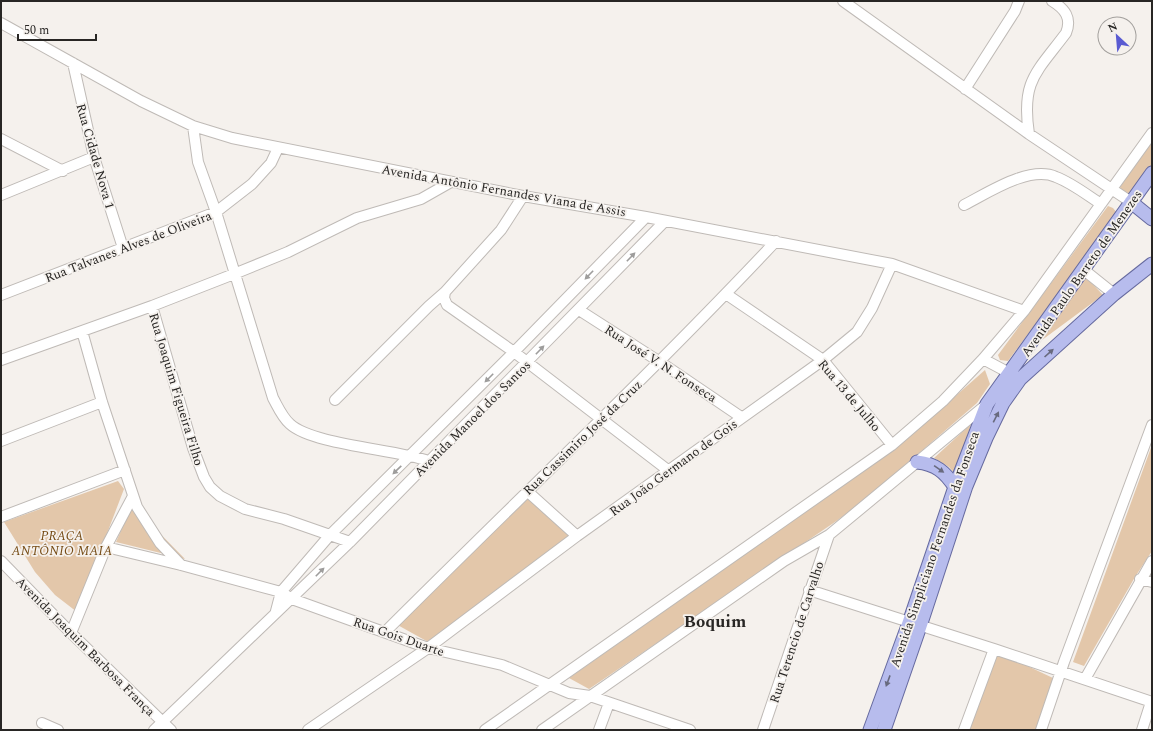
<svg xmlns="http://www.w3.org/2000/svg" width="1153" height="731" viewBox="0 0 1153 731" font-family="Spectral,serif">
<rect width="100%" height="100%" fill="#f5f1ed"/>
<path fill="#e3c7aa" d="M1152 142V165L1130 195 1121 191 1120 187Z
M1108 206 1113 208 1117 213 1008 361 1000 360 998 355Z
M1086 277 1103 295 1038 343Z
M985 370 990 384 977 403 866 499 835 522 589 689 569 678 900 445Z
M971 424 955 474 949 467 934 458Z
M1152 445V551L1135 577 1084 666 1073 662Z
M118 481 124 489 77 612 55 595 35 572 4 522Z
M526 497 574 537 430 643 394 623Z
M134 507 185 559 116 542 127 517Z
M989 652 1019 662 1053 678 1036 730H962Z"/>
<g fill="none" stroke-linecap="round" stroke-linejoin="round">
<g stroke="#bfbab6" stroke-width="12">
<path id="minor" d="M843 1 1029 134 1131 202
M1 23 141 101 193 126 232 138 523 196 646 217 892 264 1024 311
M73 63 94 157 123 248
M965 89 1015 11 1019 1
M193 126 198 162 216 212 273 398C278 407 282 417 290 424 313 445 395 449 429 461
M1029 134C1021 81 1036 73 1066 33 1072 18 1065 9 1052 1
M1 139 63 171
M1 195 94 157
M523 196 501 230 445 292 444 298 447 305 514 352 669 471
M964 205C988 193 1029 165 1056 177 1072 183 1087 195 1101 204
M1084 270 1114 294
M726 294 823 360 892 445
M1 295 216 212 252 184 271 163 278 148
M152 306 193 448 204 477 210 487 220 496 245 509 284 519 350 542
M579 310 660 362 741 417
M82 331 102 402 137 507 160 543 181 565
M983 359 1015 376
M1 360 152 306 234 274 288 252 357 218 421 199 451 182
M335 400 429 306 445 292
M1 441 102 402
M527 491 577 536
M1 517 125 470
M106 547 181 565 281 592 292 599 428 648 502 665 569 693 590 696 690 730
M1 561 71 633 171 730
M1140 579 1152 582
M809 590 994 649
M276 611 281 592 330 535 514 352 646 217
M386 631C516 501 650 375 776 241
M71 633 106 547 133 496
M1085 679 1152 561
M42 723 58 730
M154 730 350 542 665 221
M308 730 428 648 577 536 823 360 857 332 872 308 892 264
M485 730 892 445 943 401 983 359 1024 311 1152 133
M542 730 784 561 829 535 987 404
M599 730 609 703
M763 730 829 535
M964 730 994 649 1152 702
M1041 730 1064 662 1152 425
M1142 730 1151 702"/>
</g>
<g stroke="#666a9f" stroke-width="15">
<path id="major" d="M1131 202 1152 219
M917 462C936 464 945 472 955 487
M870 730 909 623 955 487 987 404 1152 173
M884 730 920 626 966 486 986 438 1003 403 1020 379 1114 294 1152 264"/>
</g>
<use href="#minor" stroke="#fff" stroke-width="10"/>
<use href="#major" stroke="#b7bced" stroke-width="13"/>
</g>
<defs><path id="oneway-solid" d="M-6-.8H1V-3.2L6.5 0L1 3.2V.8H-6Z"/></defs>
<g fill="#9e9d9c">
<use href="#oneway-solid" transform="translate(631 257) rotate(-46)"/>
<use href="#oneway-solid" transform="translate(589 275) rotate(134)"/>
<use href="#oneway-solid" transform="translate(540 350) rotate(-46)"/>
<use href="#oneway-solid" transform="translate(489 378) rotate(135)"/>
<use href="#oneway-solid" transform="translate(397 470) rotate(136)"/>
<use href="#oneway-solid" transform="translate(320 572) rotate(-45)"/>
</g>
<g fill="#686a7e">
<use href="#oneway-solid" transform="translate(1049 353) rotate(-42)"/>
<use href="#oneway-solid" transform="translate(996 417) rotate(-63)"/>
<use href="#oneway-solid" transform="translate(939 469) rotate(35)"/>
<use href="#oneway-solid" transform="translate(888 681) rotate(110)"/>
</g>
<g text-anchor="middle" stroke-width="3.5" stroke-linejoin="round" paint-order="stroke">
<g font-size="13" fill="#282624" stroke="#f5f1ed">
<text transform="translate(96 156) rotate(74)" y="5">Rua Cidade Nova 1</text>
<text transform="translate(504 190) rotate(10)" y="5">Avenida Antônio Fernandes Viana de Assis</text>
<text transform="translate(128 246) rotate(-21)" y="5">Rua Talvanes Alves de Oliveira</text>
<text transform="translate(1081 273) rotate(-55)" y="5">Avenida Paulo Barreto de Menezes</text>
<text transform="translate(661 363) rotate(33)" y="5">Rua José V. N. Fonseca</text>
<text transform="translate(177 389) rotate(73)" y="5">Rua Joaquim Figueira Filho</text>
<text transform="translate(850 395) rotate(50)" y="5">Rua 13 de Julho</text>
<text transform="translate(472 418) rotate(-45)" y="5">Avenida Manoel dos Santos</text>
<text transform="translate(582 437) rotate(-44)" y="5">Rua Cassimiro José da Cruz</text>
<text transform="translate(673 467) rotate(-36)" y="5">Rua João Germano de Gois</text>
<text transform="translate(934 549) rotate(-71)" y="5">Avenida Simpliciano Fernandes da Fonseca</text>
<text transform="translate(796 632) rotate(-72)" y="5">Rua Terencio de Carvalho</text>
<text transform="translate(399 636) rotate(19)" y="5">Rua Gois Duarte</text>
<text transform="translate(86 646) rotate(45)" y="5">Avenida Joaquim Barbosa França</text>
</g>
<g font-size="13" font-style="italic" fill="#764c16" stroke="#f5f1ed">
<text x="62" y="540">PRAÇA<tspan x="62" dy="15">ANTÔNIO MAIA</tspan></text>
</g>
<g font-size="17" font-weight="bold" fill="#282624" stroke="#f5f1ed">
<text x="715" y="627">Boquim</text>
</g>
</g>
<rect width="1153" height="731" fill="none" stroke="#282624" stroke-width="4"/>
<g transform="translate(1117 36) rotate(334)"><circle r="19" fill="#f5f1ed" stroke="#a3a09d"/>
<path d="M0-3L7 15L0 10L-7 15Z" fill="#5a5bd2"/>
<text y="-6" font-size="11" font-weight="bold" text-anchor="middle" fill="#282624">N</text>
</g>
<path d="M18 34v6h78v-6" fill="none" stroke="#282624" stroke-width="2"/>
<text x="24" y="34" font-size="12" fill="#282624" stroke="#f5f1ed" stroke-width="3" paint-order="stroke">50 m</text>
</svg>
